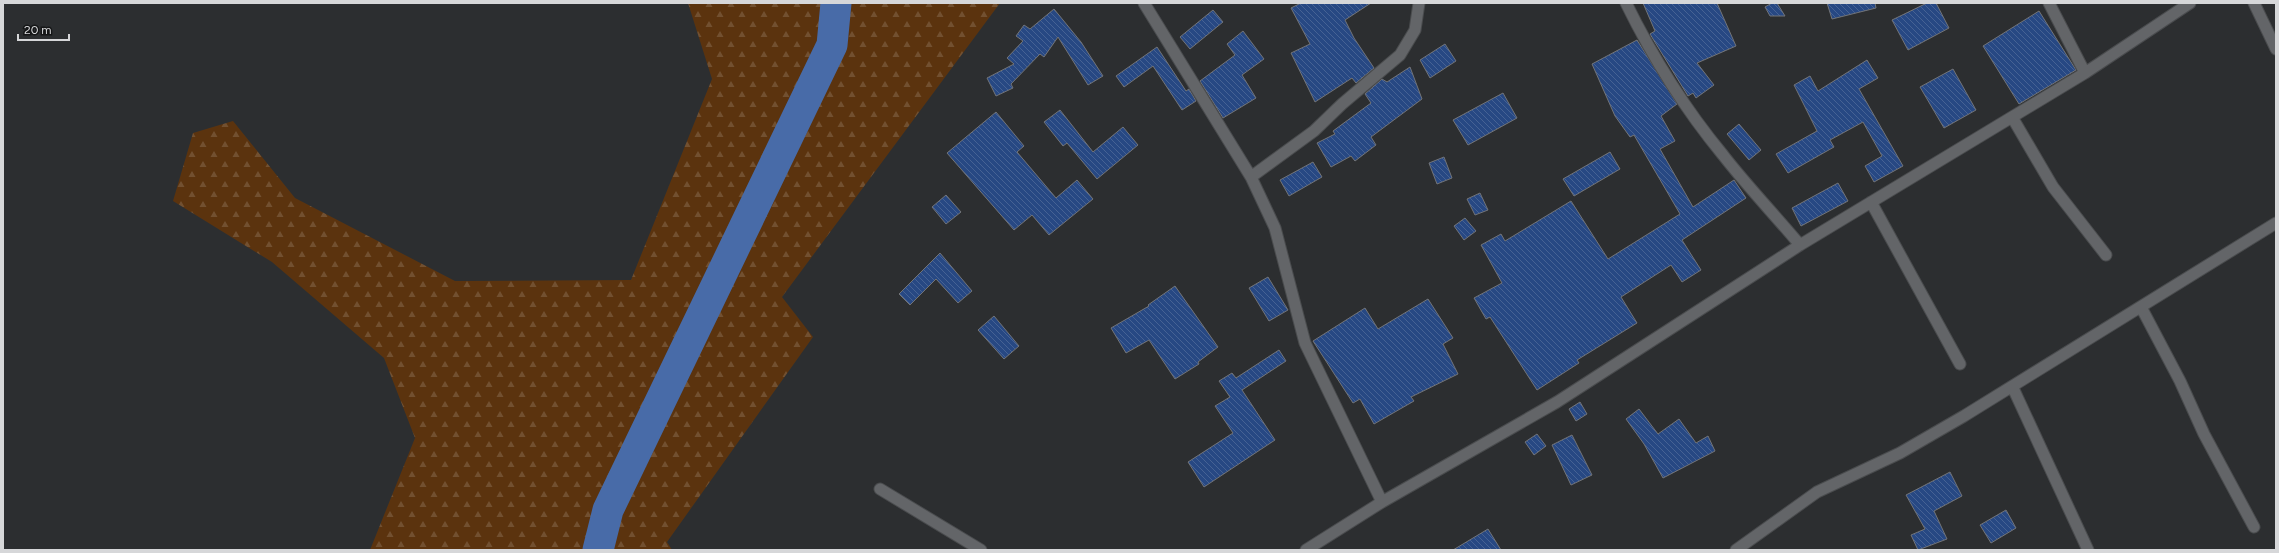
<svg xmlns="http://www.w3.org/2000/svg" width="2279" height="553" viewBox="0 0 2279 553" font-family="Figtree,sans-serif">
<defs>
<pattern id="forest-firs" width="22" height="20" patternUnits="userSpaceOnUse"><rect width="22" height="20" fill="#5b330e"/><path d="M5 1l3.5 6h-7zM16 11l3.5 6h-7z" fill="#725030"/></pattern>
<pattern id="building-back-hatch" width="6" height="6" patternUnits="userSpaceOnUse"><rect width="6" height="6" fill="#274883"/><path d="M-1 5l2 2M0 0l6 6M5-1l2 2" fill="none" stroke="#466294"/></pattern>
</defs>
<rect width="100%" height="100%" fill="#2c2e30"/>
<path fill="url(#forest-firs)" d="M688 3H1000L782 297 813 337 667 542 672 550H370L415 438 384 358 272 262 173 201 193 133 233 121 295 198 455 281 631 280 712 79Z"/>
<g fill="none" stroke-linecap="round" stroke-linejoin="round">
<path stroke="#486ba8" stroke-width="31" d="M598 550 608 510 832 45 836 3"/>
</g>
<path fill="url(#building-back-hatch)" stroke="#727478" d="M1301 3H1371L1345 20 1354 38 1374 68 1356 83 1352 78 1315 102 1291 53 1310 44 1291 8Z
M1643 3H1717L1736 46 1697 63 1714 85 1696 98 1693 93 1688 96 1653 39 1650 34 1655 31Z
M1772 3H1777L1785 16H1770L1765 7Z
M1827 3H1875L1876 8 1832 19Z
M1927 3H1936L1949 28 1908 50 1892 20Z
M1054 9 1081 42 1103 76 1088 85 1058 37 1044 57 1040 54 1011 84 1013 88 996 96 987 78 1014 64 1007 58 1023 41 1016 36 1024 25 1030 29Z
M1213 10 1223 22 1190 49 1180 37Z
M2039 11 2076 70 2019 104 1983 46Z
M1243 31 1264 59 1242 75 1256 98 1223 118 1200 81 1235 55 1227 44Z
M1637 40 1677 104 1661 116 1675 141 1660 149 1693 207 1734 180 1746 198 1682 240 1701 270 1682 282 1671 265 1621 297 1637 323 1577 360 1579 363 1537 390 1490 317 1486 319 1474 298 1502 283 1481 245 1501 234 1505 241 1571 201 1608 259 1680 214 1634 135 1630 137 1615 116 1592 64Z
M1445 44 1456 61 1430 78 1420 60Z
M1157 47 1186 91 1189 89 1196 101 1182 110 1153 66 1124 87 1116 76Z
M1867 60 1878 78 1859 89 1903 166 1874 182 1865 166 1882 156 1863 122 1830 140 1834 147 1788 173 1776 154 1817 131 1794 85 1810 76 1818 91Z
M1410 67 1422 99 1371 137 1376 145 1355 161 1351 156 1331 167 1317 143 1335 134 1333 131 1371 103 1365 94 1382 79 1387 82Z
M1953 69 1976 110 1944 128 1920 87Z
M1503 93 1517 118 1468 145 1453 120Z
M1060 110 1093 152 1123 127 1138 145 1097 179 1067 143 1063 146 1044 122Z
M996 112 1024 146 1017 152 1056 198 1077 180 1093 199 1049 235 1032 215 1014 230 947 153Z
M1739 124 1761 150 1749 160 1727 134Z
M1610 152 1620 169 1574 196 1563 179Z
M1444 157 1452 178 1437 184 1429 163Z
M1313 162 1322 177 1289 196 1280 180Z
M1838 183 1848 201 1801 226 1792 208Z
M1480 193 1488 210 1475 215 1467 199Z
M946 195 961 212 946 224 932 207Z
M1465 218 1476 231 1464 240 1454 226Z
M940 253 972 291 958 303 936 279 910 305 899 294Z
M1268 277 1288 310 1269 321 1249 288Z
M1175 286 1218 347 1198 362 1199 364 1175 379 1149 340 1126 353 1111 328 1149 306 1148 305Z
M1428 299 1453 338 1443 344 1458 374 1411 397 1414 401 1374 424 1360 399 1353 403 1313 341 1365 308 1378 329Z
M994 316 1019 346 1004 359 978 330Z
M1279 350 1286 361 1242 390 1275 440 1204 487 1188 462 1233 433 1215 406 1230 397 1219 381 1232 373 1236 378Z
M1580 402 1587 414 1576 421 1569 409Z
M1639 409 1658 434 1679 419 1696 443 1708 436 1715 451 1663 478 1644 444 1626 419Z
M1537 434 1546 446 1534 455 1525 442Z
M1572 435 1592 475 1571 485 1552 445Z
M1950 472 1962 496 1934 511 1947 539 1918 550 1911 535 1925 529 1906 495Z
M2006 510 2016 528 1991 543 1980 525Z
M1488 529 1501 550H1453Z"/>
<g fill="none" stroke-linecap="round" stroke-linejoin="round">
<g stroke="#4a4c4e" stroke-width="13">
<path id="minor" d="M1144 3 1251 177 1275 228 1305 343 1382 502
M1626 3C1652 56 1685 109 1723 155 1747 186 1775 215 1800 245
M2049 3 2085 73
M2254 3 2276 49
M2012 117 2053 187 2106 255
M1251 177 1314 131 1342 104 1400 55 1415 30 1419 3
M1871 202 1960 364
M2141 307 2180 381 2204 434 2254 527
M2013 388 2088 550
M880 489 981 550
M1306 550 1382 502 1557 402 1800 245 2085 73 2190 3
M1736 550 1817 492 1900 453 1964 416 2276 223"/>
</g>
<use href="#minor" stroke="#636568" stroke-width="11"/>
</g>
<rect width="2279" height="553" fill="none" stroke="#d6d7d9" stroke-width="8"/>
<path d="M18 34v6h51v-6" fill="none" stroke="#d6d7d9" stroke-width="2"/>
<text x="24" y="34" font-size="12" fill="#d6d7d9" stroke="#151617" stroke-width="3" paint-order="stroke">20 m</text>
</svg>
